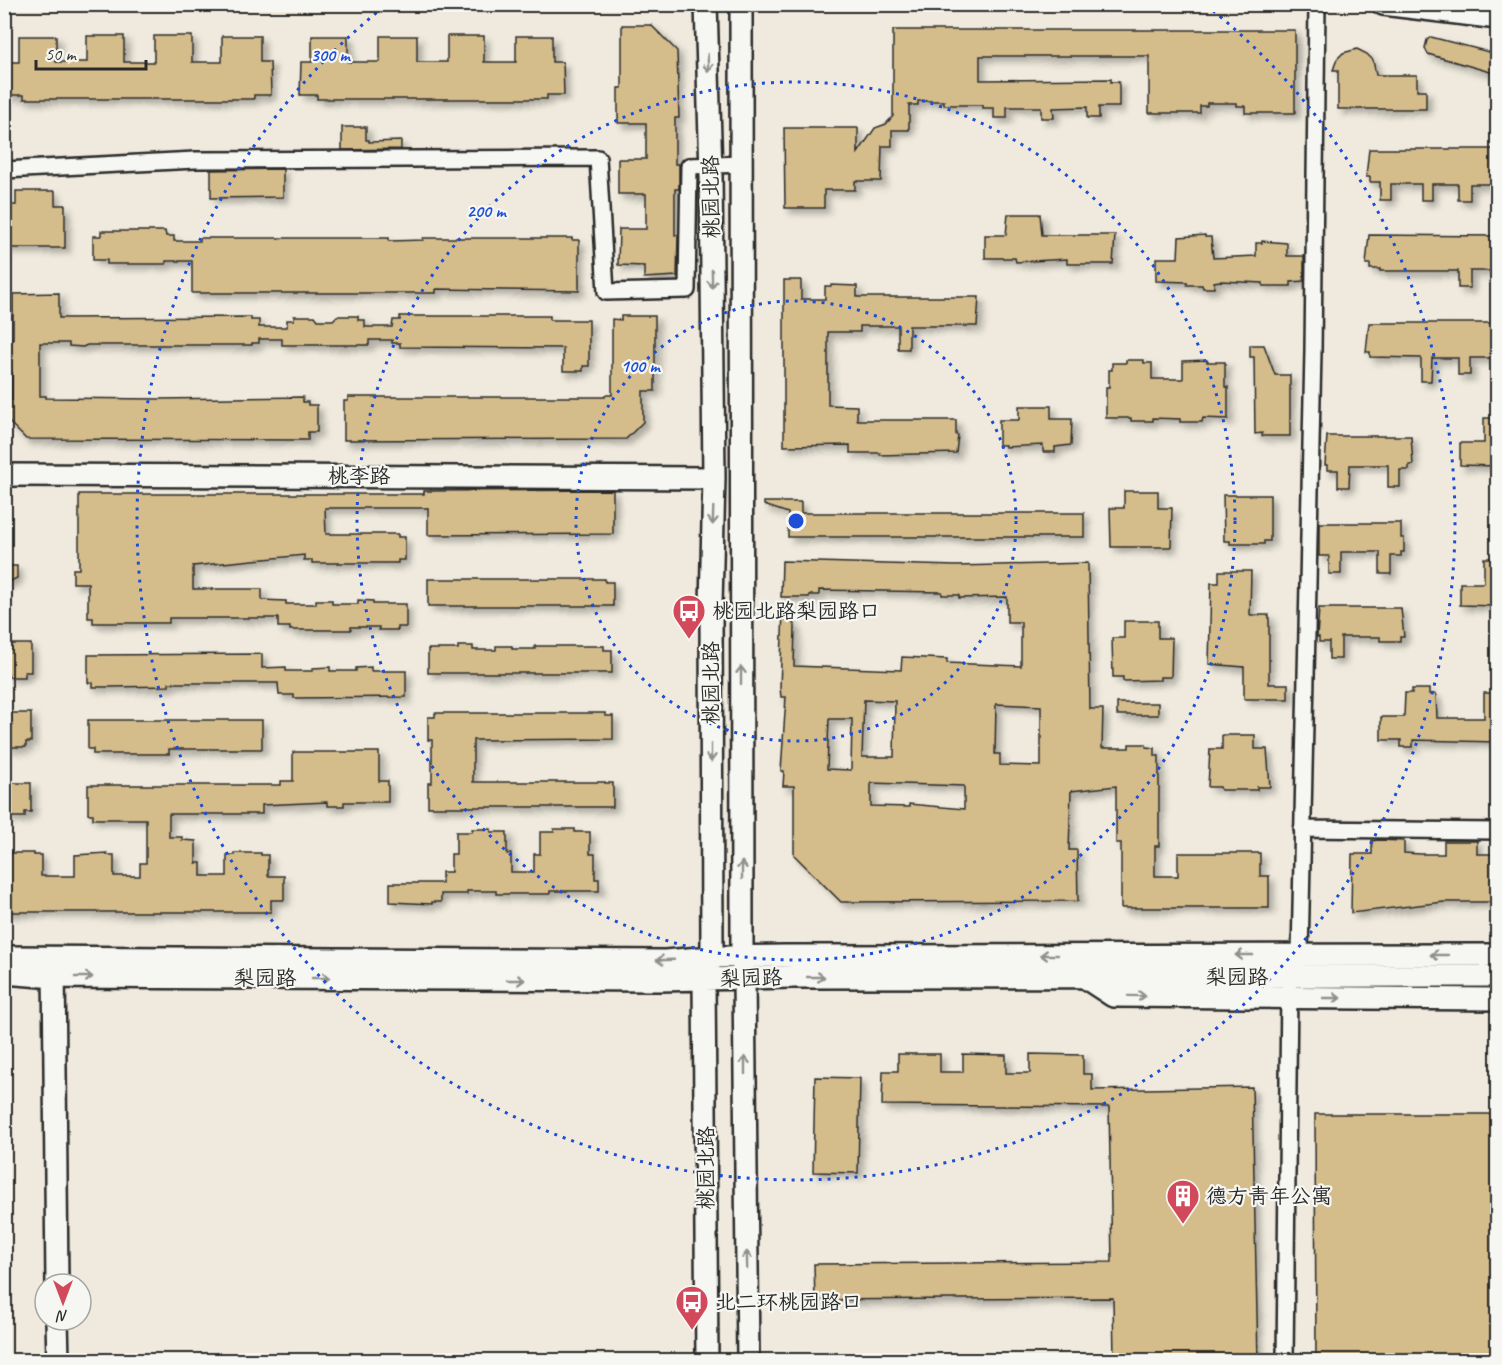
<svg xmlns="http://www.w3.org/2000/svg" width="1502" height="1365" viewBox="0 0 1502 1365" font-family="Caveat,'LXGW WenKai TC',sans-serif">
<defs>
<filter id="shadow"><feDropShadow dx="5" dy="5" stdDeviation="3" flood-color="#0004"/></filter>
</defs>
<rect width="100%" height="100%" fill="#efeadd"/>
<filter id="ink" filterUnits="userSpaceOnUse"><feTurbulence type="fractalNoise" baseFrequency=".0167" numOctaves="2"/><feDisplacementMap in="SourceGraphic" scale="12" xChannelSelector="R" yChannelSelector="G"/><feConvolveMatrix kernelMatrix="1 2 1 2 8 2 1 2 1" color-interpolation-filters="sRGB"/></filter>
<g filter="url(#ink)">
<path fill="#d4bc8b" stroke="#2b2b2b" stroke-width="1.5" fill-rule="evenodd" filter="url(#shadow)" d="M622 25H651L677 51 679 118H675V164H679V189H675V235H678L677 276 644 278V266L618 265 619 229H646V194H618V159H646V123H618V88H622Z
M893 30H1295V113H1245V106H1237V103H1207V106H1200V113H1149V56H980V80L1111 79V82H1119V107H1099V118H1087V107L1053 108 1054 118H1041V107H1007V118H994V108H983V105H944V101H918V105H909V130H892V146H882L881 181H855V190H824V208H785L784 128H858V153L875 128 886 124 893 116Z
M19 36H56V62H87V36H124V62H154V36H192V62H222V36H260V62H270L271 95H254V99H24V95H7L8 62H19Z
M312 36H348V62H380V36H417V62H447V36H484V62H516V36H552V62H563L564 95H547V99H317V95H300L301 62H312Z
M1431 37 1497 54V74L1428 54 1425 48 1427 40Z
M1357 49 1367 54 1373 60 1376 75H1417V90H1426V109H1338V70H1333L1337 59 1343 53Z
M342 127H366V140H369V142L401 141V149L342 150Z
M1369 149H1497V184H1470V200H1458V184H1432V200H1421V184H1391V200H1380V182H1370V177H1366Z
M283 169V197L211 198V170Z
M16 191H55V205H65V248H7L6 205H16Z
M1008 214H1040L1042 235H1115L1113 264H1067V259L1016 262 1015 258H985V235H1006Z
M101 231H165L166 236H174V241H200V238H389V241L423 240V238H572V240H579V291L436 289V293H192V261H166V264H107V260H93V236H101Z
M1205 235V237H1211L1213 258 1256 256V243H1262V241L1287 243V256H1304V281L1291 282V286H1263V283L1220 281 1214 282V288H1203L1202 285H1187V282L1156 281V258H1178L1179 237Z
M1369 235 1497 236V271H1470V288H1458V271H1380V269H1370V264H1366Z
M784 280H801V299H825V286H831V285L857 286V297H979L977 326H909V349H898V326H860V332H828V405L857 406V420H956V435H958L956 453 880 455V453H850V445L784 446Z
M59 293V318L251 317V320H259V327H287V320H294V316H315L318 320H333L337 316H358V320H365V327H392L393 320H400V316H550V320H589V366H583V371H563V348L400 347V343H392V340H369V345H282V339H259V343H252V345H87L83 347 69 346V343H40V396H46V398L159 399 303 397V402H308V405H317V432H308V440L26 439 9 422V400H12V373H9V339H13V294Z
M621 316H655V391H643V422L626 439 344 440V401H348V397H605V395H612V319L621 320Z
M1369 323H1497V358H1470V375H1458V358H1432L1431 381H1421V358L1370 357V352H1366Z
M1250 345H1264L1275 375H1290V436H1262V433L1255 434 1254 357H1250Z
M1126 360H1144V363H1152V379H1183V361L1207 360V362H1225V387H1228V419L1203 418 1202 422H1180V419L1153 418V421H1131V418H1106V387H1109V370H1112V363H1126Z
M1019 406H1051V419H1072L1071 445 1055 447V452H1043V445L1005 447V445H999V420H1019Z
M1484 418H1497V466L1460 465V443H1484Z
M1327 436H1411L1413 465H1409V470H1400V487H1388V465H1350L1349 487H1338V470H1327V465H1325Z
M613 490V534L428 535V508H325L326 534H398V537H405V560H398V563H312V560H304V555L193 566V589H262V600L286 601V604H316V600H332V604H358V600L373 601V604H406V627H398V630H379V627H351V630H290V627H278V618H169V623H93V618H88V583H73V569H79V494H424V491Z
M1124 491H1158V508H1172L1171 547H1111L1110 508H1124Z
M1223 495H1270V541H1264V544H1230V541H1224Z
M764 502H801V513H1084V537H788V513L764 505Z
M1319 523H1401V538H1404V552H1401V556H1391V574H1380V552H1341V574H1329V556H1319Z
M1484 558H1497V606L1460 605V583H1484Z
M782 561 956 566 1088 563 1090 709H1103L1102 748H1129V744H1146V747L1155 748V756H1159V846H1155V876H1178V853H1260V876H1269V908H1121V843H1116V786L1071 791 1069 850H1077L1078 901 841 902 794 855V786H783L784 771H781L786 697H781L780 688 783 610 795 626 794 666 901 670 902 657 947 659V663L1021 666V622H1007V597L959 598V595H942V592L819 590V595H809V597H781ZM864 700 895 701 894 757H862ZM996 704 1041 706V766L1000 765V754H995ZM829 719H852L851 770 827 769ZM871 783 964 786V809L909 804V807L871 806Z
M4 566H17V578L4 584Z
M1219 571H1251L1250 615H1269V684H1288V699H1244V667L1209 664 1211 583H1219Z
M428 579H605V582H613V606H428Z
M1319 608H1401L1404 637H1400V641H1380V637H1341V659H1329V642H1319V637H1317Z
M1124 621H1158V638H1172L1171 677H1160V680L1123 681V677H1113L1112 638H1124Z
M4 644H31V672H25V677H8V673H4Z
M458 646H473V650H496V646H512V649H535V646H604V650H612V673H428V649H458Z
M262 654V668L286 667V671H313V668L330 667V671H356V668L371 667V671H406V697L294 698V695H279L278 683H169V686L111 687H93V683H88V655Z
M1412 689H1429V694H1436L1437 718H1484V693H1497V742L1413 740V747H1401V740H1381V717H1404L1405 693H1412Z
M1117 703H1158V715H1117Z
M4 713H31V742H26V747H8V742H4Z
M435 713H605V716H613V739L473 740V782H605V783H613V807H428V783H432V740H428V717H435Z
M88 720H262V749H169V754H93V749H88Z
M1222 735H1255V749H1267L1270 787H1257V790H1221L1220 787H1208L1210 749H1222Z
M293 752H379V781H388V802H344V806H327V802L262 805V814H169V837H182V840L196 841V863H201V876H227V855H234V853H261V855H268V876H284V900H271V912H4V855H8V853H34V855H41V876H75V855L107 853V855H114V876H140V863H146V819H93V814H88V785H281V781H293Z
M4 783H31V812H25V817H8V812H4Z
M472 829H491V832H507V854H511V872H534V854H540V832H554V829H575V832H590V854H595V879H599V891H550V894H496V891H467V894H441V902H432V904L390 902V883H442V872H451V854H456V832H472Z
M1378 840 1404 841V853L1421 854H1444V841H1477V854H1497V902H1444L1351 913 1352 854H1372V841Z
M898 1054H940V1072H963V1054L1006 1055V1073H1030V1054L1083 1055V1074H1092V1090L1252 1087 1258 1360H1114L1113 1298 815 1300 814 1264 1112 1262 1109 1107 882 1105 883 1071H898Z
M815 1077 860 1078 858 1173 813 1172Z
M1315 1114H1497V1360H1316Z"/>
<g fill="none" stroke-linecap="round" stroke-linejoin="round">
<g stroke="#2b2b2b" stroke-width="20">
<path id="street" d="M4 170 195 160 598 158 606 292 687 290 689 166 742 164
M1302 829 1498 831
M1296 963 1300 955 1313 351 1317 4
M1285 1360 1289 989"/>
</g>
<g stroke="#2b2b2b" stroke-width="26">
<path id="secondary" d="M706 4 711 173 714 478 711 605 712 957 704 980 707 1360
M741 4 742 956 744 979 748 1360
M1383 4 1498 18
M4 475 714 478
M4 957 665 961 712 957 784 956 1498 955
M54 963 57 1284
M4 973 55 977 659 980 793 977 1498 976
M1084 977 1113 996 1498 999
M57 1320 58 1360"/>
</g>
<use href="#street" stroke="#f6f6f2" stroke-width="15"/>
<use href="#secondary" stroke="#f6f6f2" stroke-width="21"/>
</g>
<defs><path id="oneway-shaft" d="M-6 0H5M1.5-3L5.5 0L1.5 3" fill="none" stroke-width="1.6" stroke-linecap="round" stroke-linejoin="round" transform="scale(1.5)"/></defs>
<g stroke="#90908e">
<use href="#oneway-shaft" transform="translate(708 63) rotate(88)"/>
<use href="#oneway-shaft" transform="translate(712 279) rotate(89)"/>
<use href="#oneway-shaft" transform="translate(713 516) rotate(92)"/>
<use href="#oneway-shaft" transform="translate(741 675) rotate(-90)"/>
<use href="#oneway-shaft" transform="translate(711 753) rotate(90)"/>
<use href="#oneway-shaft" transform="translate(742 870) rotate(-90)"/>
<use href="#oneway-shaft" transform="translate(1049 955) rotate(180)"/>
<use href="#oneway-shaft" transform="translate(1244 955) rotate(180)"/>
<use href="#oneway-shaft" transform="translate(1439 955) rotate(-180)"/>
<use href="#oneway-shaft" transform="translate(665 960) rotate(178)"/>
<use href="#oneway-shaft" transform="translate(84 977)"/>
<use href="#oneway-shaft" transform="translate(816 977)"/>
<use href="#oneway-shaft" transform="translate(321 978)"/>
<use href="#oneway-shaft" transform="translate(516 980)"/>
<use href="#oneway-shaft" transform="translate(1137 996) rotate(1)"/>
<use href="#oneway-shaft" transform="translate(1332 998)"/>
<use href="#oneway-shaft" transform="translate(745 1065) rotate(-90)"/>
<use href="#oneway-shaft" transform="translate(747 1260) rotate(-91)"/>
</g>
</g>
<g fill="none" stroke="#1d4ed8" stroke-width="3" stroke-dasharray="3 6">
<circle cx="796" cy="521" r="220"/>
<circle cx="796" cy="521" r="439"/>
<path d="M1206 5A659 659 0 1 1 386 5"/>
</g>
<defs>
<g id="bus-pin" transform="scale(1.725)"><path d="M0 17L-7.5 6A9.5 9.5 0 1 1 7.5 6Z" fill="#d1495b" stroke="#f6f6f2"/><path d="M-5-6H5V4H4V6H2V4H-2V6H-4V4H-5ZM-3.5-4V0h7V-4ZM-3.5 1.2v1.5H-2V1.2ZM2 1.2v1.5H3.5V1.2Z" fill="#fff"/></g>
<g id="building-pin" transform="scale(1.725)"><path d="M0 17L-7.5 6A9.5 9.5 0 1 1 7.5 6Z" fill="#d1495b" stroke="#f6f6f2"/><path d="M-4-6H4V6H1V3H-1V6H-4ZM-2.5-4.3h1.7v1.8h-1.7ZM.8-4.3h1.7v1.8H.8ZM-2.5-1h1.7V.8h-1.7ZM.8-1h1.7V.8H.8Z" fill="#fff"/></g>
</defs>
<g fill-rule="evenodd">
<use href="#bus-pin" x="689" y="611"/>
<use href="#building-pin" x="1183" y="1196"/>
<use href="#bus-pin" x="692" y="1302"/>
</g>
<g text-anchor="middle" stroke-width="4.5" stroke-linejoin="round" paint-order="stroke">
<g font-size="21" fill="#2b2b2b" stroke="#f6f6f2">
<text transform="translate(711 197) rotate(-91)" y="7">桃园北路</text>
<text x="359" y="483">桃李路</text>
<text transform="translate(711 683) rotate(-90)" y="7">桃园北路</text>
<text x="1237" y="984">梨园路</text>
<text x="265" y="985">梨园路</text>
<text transform="translate(751 978) rotate(-2)" y="7">梨园路</text>
<text transform="translate(706 1168) rotate(-90)" y="7">桃园北路</text>
</g>
<g font-size="21" fill="#2b2b2b" stroke="#f6f6f2" text-anchor="start">
<text x="712" y="618">桃园北路梨园路口</text>
<text x="1206" y="1203">德方青年公寓</text>
<text x="715" y="1309">北二环桃园路口</text>
</g>
</g>
<circle cx="796" cy="521" r="9" fill="#1d4ed8" stroke="#f6f6f2" stroke-width="3"/>
<g font-size="18" text-anchor="middle" font-weight="bold" fill="#1d4ed8" stroke="#f6f6f2" stroke-width="4.5" stroke-linejoin="round" paint-order="stroke">
<text x="330" y="61">300 m</text>
<text x="486" y="217">200 m</text>
<text x="640" y="372">100 m</text>
</g>
<rect width="1502" height="1365" fill="none" stroke="#f6f6f2" stroke-width="24"/>
<rect x="12" y="12" width="1478" height="1341" fill="none" stroke="#2b2b2b" stroke-width="2" filter="url(#ink)"/>
<g transform="translate(63 1302) rotate(180)"><circle r="28" fill="#f6f6f2" stroke="#a5a5a2" stroke-width="1.5"/>
<path d="M0-4.5L10 22L0 15L-10 22Z" fill="#d1495b"/>
<text y="-9" font-size="16" font-weight="bold" text-anchor="middle" fill="#2b2b2b">N</text>
</g>
<path d="M36 60v9h110v-9" fill="none" stroke="#2b2b2b" stroke-width="3"/>
<text x="45" y="60" font-size="18" fill="#2b2b2b" stroke="#f6f6f2" stroke-width="4.5" paint-order="stroke">50 m</text>
</svg>
